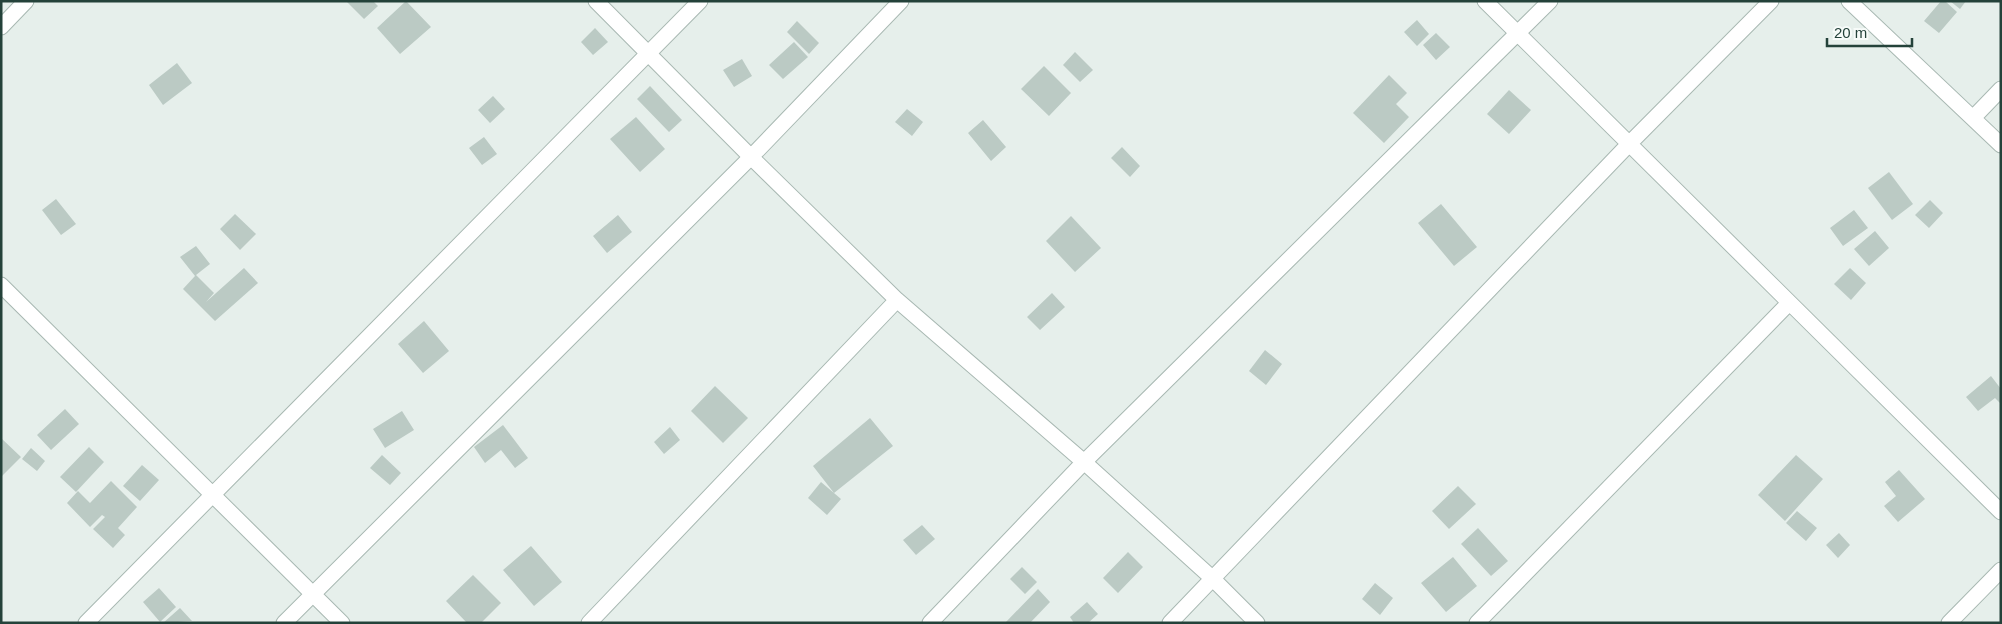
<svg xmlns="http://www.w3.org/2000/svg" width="2002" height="624" viewBox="0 0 2002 624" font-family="Helvetica,sans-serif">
<rect width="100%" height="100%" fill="#e6efeb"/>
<path fill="#bbcac4" d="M346 1H373L378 6 364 19Z
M406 1 431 27 400 54 377 28Z
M1941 1H1945L1957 12 1939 33 1924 21Z
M1950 1H1966L1960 9Z
M1417 20 1429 34 1417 46 1404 32Z
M797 21 819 43 809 54 787 32Z
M595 28 608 42 593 55 581 42Z
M1436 33 1450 47 1436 60 1423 45Z
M794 42 808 57 783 79 769 65Z
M1075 52 1093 70 1080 82 1063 65Z
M742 59 752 76 734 87 723 70Z
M177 63 192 83 163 105 149 85Z
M1044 66 1071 93 1049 116 1021 89Z
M1389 75 1407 93 1396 104 1409 117 1384 143 1353 113Z
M650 86 682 120 669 132 637 99Z
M1509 90 1531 110 1509 134 1487 114Z
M493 96 505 109 490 123 478 110Z
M907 109 923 122 912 136 895 122Z
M636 117 665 149 640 172 610 139Z
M983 120 1006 147 991 161 968 133Z
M484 137 497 154 482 165 469 148Z
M1122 147 1140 166 1130 177 1111 158Z
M1889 172 1913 204 1892 220 1868 188Z
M56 199 76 224 61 235 42 210Z
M1930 200 1943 213 1929 228 1915 215Z
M1441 204 1477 247 1454 266 1418 223Z
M1854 210 1868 228 1843 246 1830 228Z
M235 214 256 234 240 250 220 229Z
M618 215 632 232 607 253 593 236Z
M1071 216 1101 248 1075 272 1046 241Z
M1875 231 1889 248 1869 266 1854 249Z
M196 246 210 264 196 275 214 293 206 302 244 268 258 283 215 321 183 289 195 276 180 257Z
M1850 268 1866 283 1851 300 1834 284Z
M1052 293 1065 307 1040 330 1027 317Z
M424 321 449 351 423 373 398 344Z
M1265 350 1282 364 1266 385 1249 371Z
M1991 376 2001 389V404L1995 398 1978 411 1966 397Z
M715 386 748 418 723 443 691 411Z
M65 409 79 424 51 450 37 435Z
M402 411 414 430 385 448 373 429Z
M870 418 893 446 834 493 813 466Z
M503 425 528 458 515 468 501 450 485 463 474 447Z
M670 427 680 440 664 454 654 442Z
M1 438 21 457 1 477Z
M89 447 104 462 76 492 60 477Z
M31 448 45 461 37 471 22 459Z
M382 455 401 473 390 485 370 468Z
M1796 455 1823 479 1785 521 1758 495Z
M142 465 159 480 140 501 123 486Z
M1899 470 1925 499 1898 522 1884 506 1896 496 1885 482Z
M111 481 137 507 118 528 125 535 113 548 93 529 105 517 102 515 90 527 67 503 78 491 90 503Z
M821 482 841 499 827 515 808 498Z
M1458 486 1476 504 1449 529 1432 511Z
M1797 511 1817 528 1806 541 1786 523Z
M922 525 935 539 916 555 903 540Z
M1478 528 1508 561 1491 576 1461 544Z
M1839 533 1850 545 1838 558 1826 545Z
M531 546 562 582 534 606 503 570Z
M1128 552 1143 567 1118 593 1103 578Z
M1453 557 1477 586 1446 612 1421 583Z
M1022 567 1037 582 1025 594 1010 579Z
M473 575 501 603 481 623H467L446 601Z
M1375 583 1393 598 1380 615 1362 599Z
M159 588 176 607 160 622 143 602Z
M1038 589 1050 602 1030 623H1005Z
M1087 602 1098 614 1088 623H1074L1070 617Z
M180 608 192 621 163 623Z"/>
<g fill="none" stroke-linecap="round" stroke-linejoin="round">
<g stroke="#a8b8b2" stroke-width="17">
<path id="minor" d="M596 1 751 157 897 300 1084 462 1212 578 1257 623
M1485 1 2001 512
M1849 1 2001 145
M1 27 26 1
M1973 118 2001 89
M1 285 342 623
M86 623 700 1
M284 623 751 157 901 1
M589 623 897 300
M930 623 1084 462 1550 1
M1170 623 1630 143 1771 1
M1477 623 1789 303
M1949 623 2001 570"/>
</g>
<use href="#minor" stroke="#fff" stroke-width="15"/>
</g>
<rect width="2002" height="624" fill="none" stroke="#24423a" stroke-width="5"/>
<path d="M1827 38v8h85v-8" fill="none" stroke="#24423a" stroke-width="2.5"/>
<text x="1834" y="38" font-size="15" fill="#24423a" stroke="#f7fbf9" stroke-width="4" paint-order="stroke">20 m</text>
</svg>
